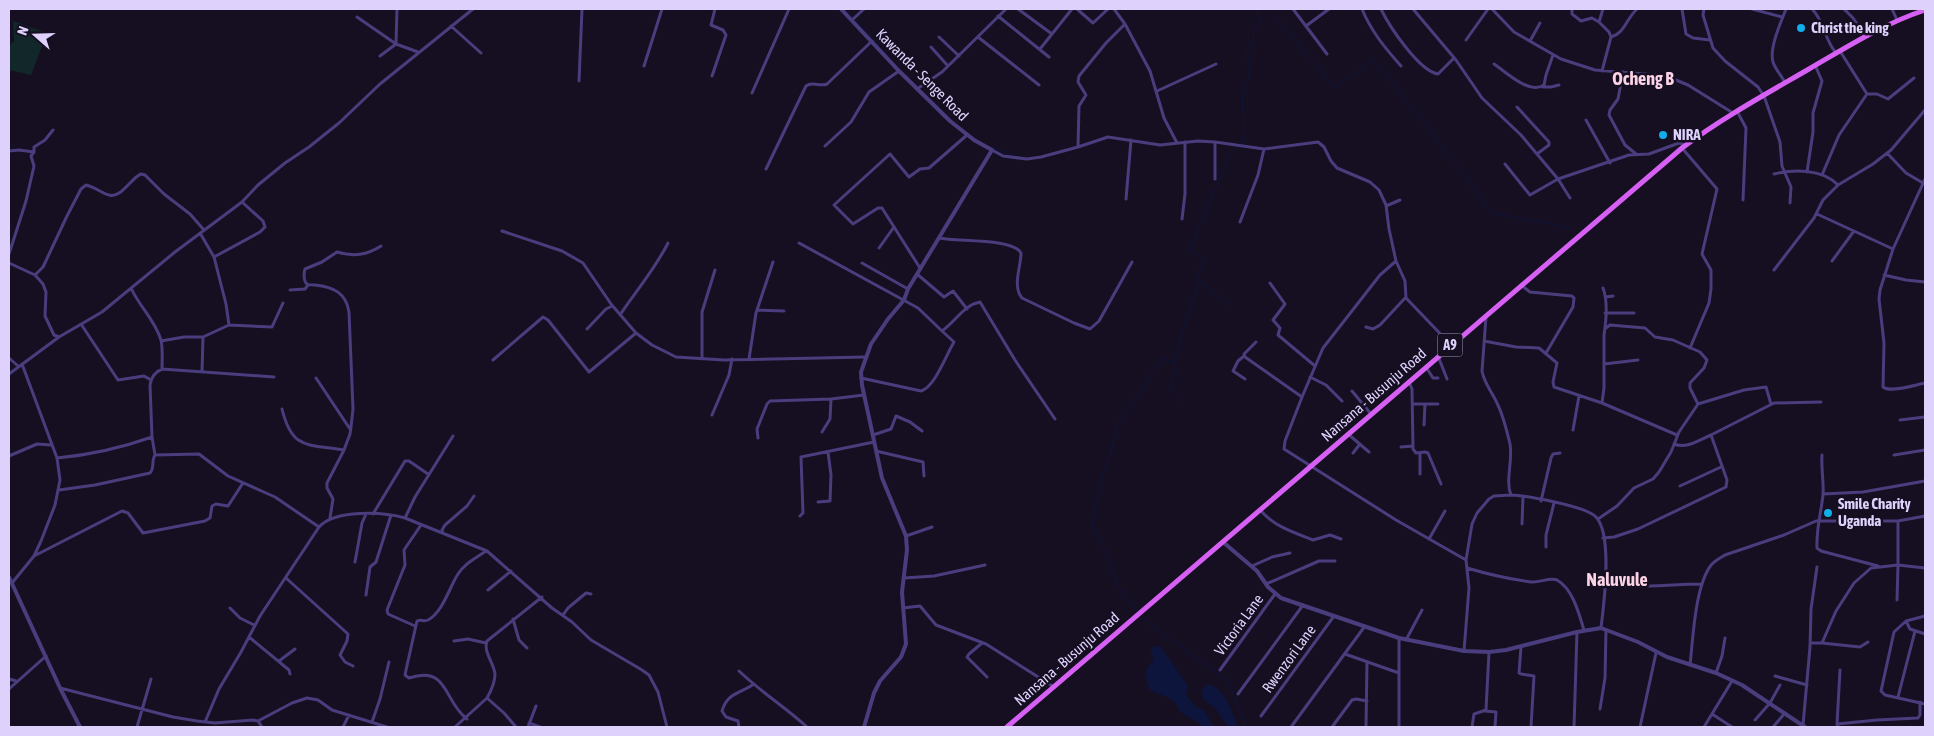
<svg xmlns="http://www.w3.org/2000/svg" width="1934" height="736" viewBox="0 0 1934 736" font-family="'Asap Condensed',sans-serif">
<rect width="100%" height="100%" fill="#150f21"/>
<path fill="#12272a" d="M13 21 47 33 31 75 9 70 10 53 9 46 14 41Z"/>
<path fill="#0d153c" d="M1156 646 1161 647 1188 686 1186 695 1196 707 1204 710 1214 727H1203L1198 722 1180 712 1175 702 1169 698 1150 690C1146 683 1145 674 1147 667L1154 660 1150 649Z
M1206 684C1225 686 1232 713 1238 727H1228L1216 709 1203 699 1201 692Z"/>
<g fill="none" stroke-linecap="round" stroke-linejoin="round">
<path stroke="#0d153c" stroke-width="1" d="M844 9 853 18
M1271 9 1282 24 1334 87 1374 60 1430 130 1492 213 1562 226 1569 229
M856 21 870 35
M870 36 879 46
M880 48 888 56
M925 94 939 107
M1242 143 1244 131 1242 91C1244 85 1248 83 1249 77 1251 63 1242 50 1254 39L1253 30 1260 22 1256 9
M988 146 1013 155
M1230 306 1198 279 1197 277 1204 263V259L1190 251V249L1229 156 1237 148
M1182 402 1180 401 1179 395 1170 387 1177 370 1173 363 1175 362V358L1188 313 1200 282
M1137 611 1121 592 1104 550 1093 529 1092 523 1104 471 1111 454 1116 428 1129 406 1142 390 1156 364 1160 365 1162 359 1175 362
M1142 618 1228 681 1246 727"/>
<path stroke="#4a3d7d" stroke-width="3" d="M1018 9 1052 34
M1077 9 1093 23 1108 9
M1114 9 1125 24 1150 71 1164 118 1177 143
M1293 9 1327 54
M1362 9C1371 31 1385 48 1401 66
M1381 9C1389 26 1419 71 1438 74L1454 58
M1413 9 1456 60 1482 98 1521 135 1558 179 1629 155 1649 154 1679 143 1685 145
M1492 9 1514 32 1561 59 1595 70 1657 75 1671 78 1688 85 1733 113
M1572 9V14L1581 21 1592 18 1599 22
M1682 9 1686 34 1693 38 1710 40
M1704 9 1703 15 1713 48 1725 61 1758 87 1764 96 1780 142 1782 166 1791 187 1790 203
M1752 9 1782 17
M1812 9C1825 22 1824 39 1836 53
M1844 9 1853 18 1865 36
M1892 9 1897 20
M998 16 1049 57
M357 17 396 44 418 52
M852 20 864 9
M451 26 481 53
M1306 26 1329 9
M939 37 959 56
M978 37 1039 85
M1611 37C1625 33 1626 19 1637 9
M1466 40 1488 9
M1530 41 1540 23
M931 47 948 66
M1040 49 1072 9
M380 56 396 44 397 9
M1494 64C1506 72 1529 95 1544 85L1546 75 1553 55
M644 66 662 9
M1602 71 1611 37 1609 32 1599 22 1603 9
M1623 72 1618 99 1610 110 1609 115 1625 145 1636 154
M712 76 726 35 723 30 711 25 715 9
M579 81 582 9
M1785 83C1782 76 1775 69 1773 62 1769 48 1781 22 1786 9
M1543 87H1551L1559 85
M917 89 942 72 1006 9
M1157 91 1216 64
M752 93 789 9
M1867 94H1877L1888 99 1914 78
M1517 107 1549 142V145L1537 154
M1737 111 1746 128 1743 200
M1586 120 1610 163
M825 146 851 122 869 92 899 71
M1078 147 1079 106 1086 95 1078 82 1079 76 1106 43 1125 24
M1682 148 1717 189 1702 254 1711 270V289L1709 303 1690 348
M992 150 1003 156 1027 159 1041 157 1078 147 1108 137 1160 145 1198 141 1215 142 1264 149 1318 142 1324 147 1331 161 1337 168 1370 182 1379 190 1386 205 1389 229 1396 261 1405 281 1406 298 1451 345
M9 151 19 150 34 152
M1887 153 1906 173 1923 183
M1505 164 1530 195 1558 179 1570 198
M766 169 806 86C812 81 820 87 827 84L872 41
M1807 172 1813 132V113L1822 81 1815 65
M1822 175 1839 135 1867 94 1840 51
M1215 179V142
M1925 179 1893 249 1880 290 1879 299 1884 343 1883 387C1890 393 1915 385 1925 383
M1838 185 1873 164 1891 150 1925 110
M1126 199 1131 140
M1386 206 1400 200
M1817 214 1893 249
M1182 219 1185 194V142
M1240 222 1258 175 1264 149
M502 231 562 251 583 263 611 304 636 333 652 345 676 357 724 360 865 357
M200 233 214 257 226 304 229 325
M939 238C958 242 1013 238 1021 253 1021 267 1012 286 1022 298L1074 323 1090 329 1099 321 1132 262
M799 243 918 308 942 331C955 322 964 305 980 302L1015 360 1055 419
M879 248 894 227
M9 254 26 201 34 166 31 156 34 152V147L45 140 53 130
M214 257 260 232 265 227 263 221 242 202
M1396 261 1380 275 1323 348 1302 397 1285 441 1284 449 1396 520 1466 560
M1832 261 1854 231
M9 263 35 275 43 284 46 292 45 316 54 335 59 337
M862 263 908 289
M920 268 882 208H878L853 224 834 205 890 154 909 177 920 169 929 168 967 135
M1774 270 1814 218 1823 200 1838 185C1823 169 1794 169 1774 174
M917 274 944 297 953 291 967 309
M35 275 43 267 67 216 81 189 86 185C95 187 101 193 109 195 121 199 131 178 141 174L145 175 164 194 190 214 204 230
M1884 275 1906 280 1925 282
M1270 283 1285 304 1273 320 1280 328 1278 335 1315 366
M1521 285 1530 292 1572 296 1574 298 1573 307 1546 353
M131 288C139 306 155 320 161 340 163 349 162 360 162 369
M290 290 305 289 308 285
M1606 297 1613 296
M758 310 784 311
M1605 313H1634
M620 315C636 291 655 269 668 243
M1486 317 1482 371C1484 383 1492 392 1497 403 1503 415 1507 431 1510 444 1513 461 1505 481 1511 495 1527 496 1586 506 1596 517 1613 535 1604 604 1601 628
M81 324 118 380 144 376 151 380
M1366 327 1373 329 1380 325 1406 297
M587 329 606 309 612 306
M161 341 184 337H203L229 325 272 327 283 303
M1484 341 1516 347 1539 348 1557 363 1553 382 1554 387 1602 403 1677 435
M1256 342 1244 354 1245 357 1302 397
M1244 356 1238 361 1233 371 1245 379
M1438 356 1447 379
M9 358 18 366
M702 359V312L715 270
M749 359 756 313 773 262
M493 360 543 317 548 320 589 372 636 333
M1604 364 1638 360
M1426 367 1433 378H1438
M202 372 203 337
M9 374 59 337 102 312 175 252 242 202 258 185 285 163 309 147 339 123 380 84 473 9
M1310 377 1326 385 1342 401
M316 378 350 429
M861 378 921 391C935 387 946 355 954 342L942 331
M1409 382 1412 389 1413 449 1416 453 1425 452 1428 453 1441 484
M1352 391 1371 414
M1602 403 1604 388V335C1606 322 1608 301 1603 288
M1413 404H1438
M1698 404 1744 390 1766 387 1771 404
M282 409C292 450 307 444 344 450
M712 415 729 375 732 359
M1900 420 1925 417
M1424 425 1425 404
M1573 430 1579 396
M822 432 830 419 831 399 864 395
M1348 434 1369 452
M873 435 891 429 896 416 910 422 922 431
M758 438 757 429 767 404 770 401 831 399
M1674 444C1687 449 1699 440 1711 435
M1401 447 1413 446
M876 451 923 462 924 476
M1353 453 1360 444
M1420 453V474
M155 455 152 437 150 385C151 377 155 372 162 369L274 377
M1822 455C1821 469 1824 482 1823 495 1821 513 1816 530 1817 548L1821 551 1878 566
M1894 455 1925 450
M9 456 37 444 51 445
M57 458C90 455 121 448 152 437
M1680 486 1721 467
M59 490 95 485 150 473C155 468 151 461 155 455L199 454 228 476 275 497 319 527
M1823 494 1863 492 1925 481
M1541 501 1551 458 1553 454 1560 453
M818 502 830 501 831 475 828 452
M1260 510C1275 527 1293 532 1313 540L1330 535 1341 539
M373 514 405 461H409L428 474
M800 516 803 513 801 457 874 442
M330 518 333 499 327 488V483L344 450 350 434 351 427 353 409 349 312C346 293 334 287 315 285 313 285 308 285 307 284 303 281 304 272 305 269L322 262 337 252C354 257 367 255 381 246
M405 518 415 497 453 436
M1598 519 1617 506 1634 488 1653 479 1659 472 1671 452 1679 432 1698 404 1690 388V383L1704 368 1707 360 1700 352 1673 340 1655 337 1645 328 1610 325 1606 328
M1522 524 1523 497
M443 533 442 530 445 525 467 506 474 496
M906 536 932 527
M1603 538 1614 537 1638 529 1726 487 1727 480 1711 435 1774 403 1821 402
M1429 539 1445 511
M1546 547V535L1554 503
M34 556 122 511 128 513 143 533 205 521 210 518 212 506 216 504 228 506 243 483
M355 562 362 523 366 514
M1252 566 1272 557 1290 553
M1467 568C1487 574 1509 579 1531 582 1539 583 1550 577 1557 580 1573 589 1579 614 1584 630
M286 578 348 634 347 641 340 655 345 662 353 666
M904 578 934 576 985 565
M12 583 34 556 41 541 55 505 60 480 57 458 22 364
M1266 584 1319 561H1335
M1606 585C1638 589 1670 584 1702 584
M488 590 511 571
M366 595 370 567 376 562 391 515
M1897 600 1898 565 1925 568
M230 608 240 618 254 625
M903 608 920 606 936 625 986 644 1054 687
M563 615 568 608 586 593 591 594
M1925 616 1906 621 1894 632 1881 691 1885 695 1925 704
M513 619 519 640 527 648
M1906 621 1910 629 1925 634
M415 626 388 614 387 610 405 565 404 550 421 525
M249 637 289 670 290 674
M1406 640 1422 610
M454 641 468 639 486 643
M982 643 969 654 967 657 987 677
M1810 643H1822L1836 611 1854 583 1871 568 1898 565V521
M1822 643 1860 647 1868 642
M1521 647 1519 673 1521 674 1534 676 1531 727
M1464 651 1469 588 1466 560 1472 524 1477 513 1489 499 1494 496 1511 495
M1345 654 1399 673
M279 661 295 649
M1690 665C1693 639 1695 584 1712 564 1716 560 1720 558 1725 555L1784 535 1816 521H1898L1925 516
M1220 670 1275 594
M739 671C761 692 785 707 807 727
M1716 673 1722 656 1725 638
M1775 676 1807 685
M9 679 16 681
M60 688 173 717 197 721 215 723 253 720 258 721 262 727
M9 689 46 656
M1238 694 1303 605
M1898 697 1915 631
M487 698 504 713 516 727
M1600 709 1605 678 1606 630
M1485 711 1496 712 1495 727
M1712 714 1732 727
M1261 716 1334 616
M467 719C443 701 449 665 409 678L405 675 406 670 417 621C421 619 424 622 428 620 443 612 450 586 458 574 465 563 476 558 486 551
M1755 720 1770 703 1780 685
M258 721 292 703 307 698 318 700 332 710 387 727
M205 722 219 689 241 652 260 616 319 527C335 509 384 512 405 518L487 551 552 608 572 622 591 640 642 670 649 675 658 692 667 727
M372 722 380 699 389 662
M529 723 540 727
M1837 724 1840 670
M1803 725 1810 647 1811 609 1817 567
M137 727 151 679
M343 727 349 715
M455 727 487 698C491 691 495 682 495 674 494 663 483 652 487 641L542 597
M528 727 536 706
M739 727 738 721 726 717 722 711C727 693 739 694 754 684
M1291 727 1365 626
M1332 727 1352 700 1356 699 1367 701
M1366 727 1367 662
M1399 727V638
M1472 727 1474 714 1486 710 1489 652
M1574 727 1577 632
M1640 727 1656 653
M1704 727 1732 681
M1773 727 1785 713
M1838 727 1837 724 1877 720 1918 718 1920 715V702"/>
<path stroke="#4a3d7d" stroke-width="4" d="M841 9 899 71 950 121 974 140 992 150 908 289 904 300 888 319 871 344 861 372 862 385 882 478 906 536 907 550 902 592 906 644 901 657 880 681 874 693 864 727
M1223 542 1257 571 1268 587 1281 598 1399 638 1464 651 1489 652 1506 650 1577 632 1601 628 1638 642 1667 657 1716 673 1742 685 1805 727
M9 577 60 688 80 727"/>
<path stroke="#d760f4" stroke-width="5" d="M1007 727 1682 148C1722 118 1766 94 1809 69 1847 47 1883 24 1925 10"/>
</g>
<g fill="#10aeea" stroke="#150f21" stroke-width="2">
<circle cx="1801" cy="28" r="5"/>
<circle cx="1663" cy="135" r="5"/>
<circle cx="1828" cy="513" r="5"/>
</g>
<g text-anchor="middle" stroke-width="5" stroke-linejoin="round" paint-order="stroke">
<rect fill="#150f21" stroke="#a297ba" stroke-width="1" x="1437.5" y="333.5" width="25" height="23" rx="4"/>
<g font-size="14" font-weight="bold" fill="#ded1fc">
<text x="1450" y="350">A9</text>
</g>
<g font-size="15" font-weight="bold" fill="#ded1fc" stroke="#150f21" text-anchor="start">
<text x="1811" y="33">Christ the king</text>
<text x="1673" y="140">NIRA</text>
<text x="1838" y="509">Smile Charity<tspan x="1838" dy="17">Uganda</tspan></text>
</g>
<g font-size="15" fill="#ded1fc" stroke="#150f21">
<text transform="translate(922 75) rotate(45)" y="5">Kawanda - Senge Road</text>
<text transform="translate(1374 395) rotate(-41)" y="5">Nansana - Busunju Road</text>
<text transform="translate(1239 625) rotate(-54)" y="5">Victoria Lane</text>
<text transform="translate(1067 659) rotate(-41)" y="5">Nansana - Busunju Road</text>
<text transform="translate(1289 659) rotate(-54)" y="5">Rwenzori Lane</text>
</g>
<g font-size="18" font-weight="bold" fill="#fcd3e6" stroke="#150f21">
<text x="1643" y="85">Ocheng B</text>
<text x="1617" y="586">Naluvule</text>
</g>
</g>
<rect width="1934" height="736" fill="none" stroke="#ded1fc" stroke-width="20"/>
<g transform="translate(35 35) rotate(290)" stroke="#150f21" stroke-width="4" paint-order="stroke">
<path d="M0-4L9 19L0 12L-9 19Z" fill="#ded1fc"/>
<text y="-8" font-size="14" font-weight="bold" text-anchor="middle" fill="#ded1fc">N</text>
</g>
</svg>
